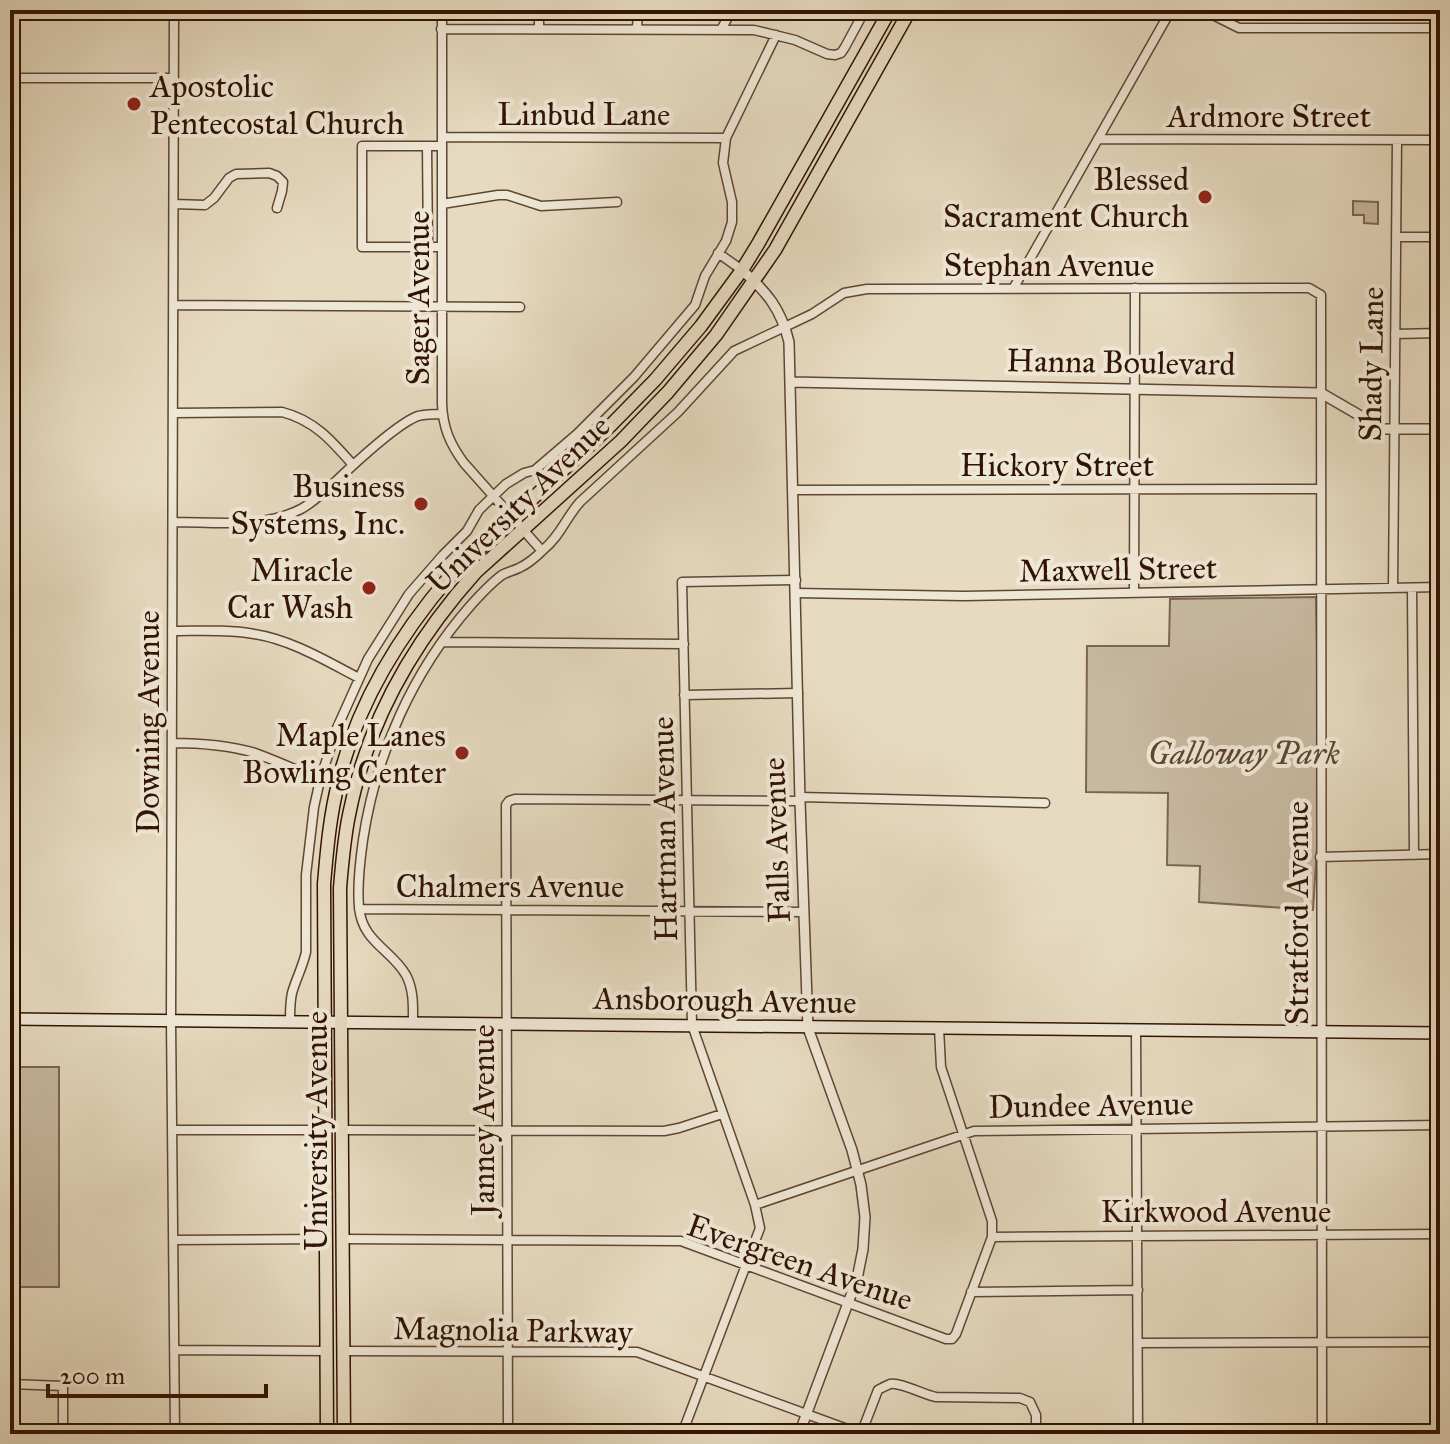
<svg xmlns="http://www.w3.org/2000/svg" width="1450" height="1444" viewBox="0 0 1450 1444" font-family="'IM FELL Great Primer',serif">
<rect width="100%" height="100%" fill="#e6dac0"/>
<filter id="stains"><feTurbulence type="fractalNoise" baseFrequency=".0025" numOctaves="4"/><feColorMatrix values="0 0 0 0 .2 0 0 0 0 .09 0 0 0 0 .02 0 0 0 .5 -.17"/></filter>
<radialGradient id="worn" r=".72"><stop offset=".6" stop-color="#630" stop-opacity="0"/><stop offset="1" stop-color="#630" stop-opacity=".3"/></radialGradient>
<path fill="#c7b8a0" stroke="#7c6651" stroke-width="2" d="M1353 201 1378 202V224L1364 223V215H1353Z
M1316 597 1320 799 1313 910 1199 902 1200 866 1167 865 1168 793 1086 792 1087 646H1169L1170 599Z
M10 1067H59V1287H10Z"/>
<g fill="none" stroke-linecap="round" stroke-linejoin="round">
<g stroke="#5f4532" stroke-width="11">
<path id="minor" d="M174 10 171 1020 175 1434
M442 10V404C443 428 450 444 464 463L542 551
M1203 10 1239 28H1440
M722 28 732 10
M441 29 754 30 795 40 827 54 835 55 841 53 845 47 865 10
M539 29V10
M637 29 638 10
M10 78H174
M442 137 726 138
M1098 139 1440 140
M427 146 428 247
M442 146H362V247H442
M174 204 205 205 214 198 229 178 236 174 269 173 277 176 283 182 282 191 277 208
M442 204 498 195H507L541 206 617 202
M1396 237H1440
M718 253 742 270
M1013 289 1171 10
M173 305 520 307
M1395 334 1440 333
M173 413 282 412C314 420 332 441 353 465
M793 490 1320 489
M173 522C215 522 262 529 301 509 314 502 324 491 335 482 353 465 396 424 418 416 426 414 434 414 443 414
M1393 588 1397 140
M1412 588 1414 855
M1134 592 1135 288
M796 593 964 596 1440 587
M172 631C199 631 227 629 254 634 292 640 326 661 359 678
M442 642 684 644
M684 695 798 693
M172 743C200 743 228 745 255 753 277 761 299 771 320 780
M800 797 1045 803
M1320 857 1440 854
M359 909 804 912
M290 1021C290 1012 290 1002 292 993 296 979 303 966 306 952V875L314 807 320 780 337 728 368 659 409 594 443 555 467 531 479 510 506 484 524 473 535 470 577 434 634 377 695 305 705 276 726 241 732 222V202L723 163 726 138 776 35
M413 1023C413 1007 414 990 406 975 391 949 362 942 359 907 357 885 360 861 363 840 376 753 413 671 471 605 480 595 491 583 502 575 507 572 513 571 519 568 528 564 536 557 543 550 561 535 565 519 580 502L678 412 734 351 812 314 844 293 867 289 1309 288 1321 295 1322 1434
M1136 1031 1138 1434
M172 1130H325
M342 1130 664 1131 679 1128 722 1114
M755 1205 974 1131 1440 1125
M992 1237 1440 1234
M342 1239 681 1241 946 1339H952L956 1334 992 1237V1221L941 1067 939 1028
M173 1240 325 1239
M971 1292 1138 1290
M1138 1343 1440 1342
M174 1350 326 1351
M343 1351 637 1352 861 1434 878 1390C879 1389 888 1385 890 1384 901 1382 924 1395 936 1397L1020 1398 1030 1402 1036 1415V1434
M10 1384 63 1386V1434
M508 1434 506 805 509 801 515 799 800 801
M682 1434 760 1228 755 1205 692 1025 682 582 796 580"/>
</g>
<g stroke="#5f4532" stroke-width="12">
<path id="tertiary" d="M742 270C767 292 781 309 789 342L800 801 808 1028 852 1150 861 1185 865 1217 863 1249 857 1279 799 1434
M791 382 1321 393 1383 429H1440"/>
</g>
<g stroke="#321302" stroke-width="14">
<path id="secondary" d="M10 1019 1440 1033"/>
</g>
<g stroke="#321302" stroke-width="15">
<path id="primary" d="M327 1434 324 884C327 849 330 814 339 780 357 703 399 636 450 576L611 425 655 380 701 326 742 270 758 244 890 10
M344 1434 340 888C342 864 344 839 349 815 367 722 414 641 476 572L621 441 668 392 716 335 775 250 910 10"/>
</g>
<use href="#minor" stroke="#efe7d6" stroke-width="8"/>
<use href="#tertiary" stroke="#efe7d6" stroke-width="9"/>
<use href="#secondary" stroke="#efe7d6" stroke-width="11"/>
<use href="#primary" stroke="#e6dac0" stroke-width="12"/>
</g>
<g fill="#8f2418" stroke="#efe7d6" stroke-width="3">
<circle cx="134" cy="104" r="8"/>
<circle cx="1205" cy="197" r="8"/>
<circle cx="421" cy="504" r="8"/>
<circle cx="369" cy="588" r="8"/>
<circle cx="462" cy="753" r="8"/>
</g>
<g text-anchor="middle" stroke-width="8" stroke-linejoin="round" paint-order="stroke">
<g font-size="32" fill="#321302" stroke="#efe7d6" text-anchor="end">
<text x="150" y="97" text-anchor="start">Apostolic<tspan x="150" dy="37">Pentecostal Church</tspan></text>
<text x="1189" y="190">Blessed<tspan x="1189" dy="37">Sacrament Church</tspan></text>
<text x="405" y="497">Business<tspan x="405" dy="37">Systems, Inc.</tspan></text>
<text x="353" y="581">Miracle<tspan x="353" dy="37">Car Wash</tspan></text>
<text x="446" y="746">Maple Lanes<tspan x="446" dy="37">Bowling Center</tspan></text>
</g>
<g font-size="32" fill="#321302" stroke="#efe7d6">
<text x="584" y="125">Linbud Lane</text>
<text x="1269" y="127">Ardmore Street</text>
<text x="1049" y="276">Stephan Avenue</text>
<text transform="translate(418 298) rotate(-90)" y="11">Sager Avenue</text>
<text transform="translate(1121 362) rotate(1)" y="11">Hanna Boulevard</text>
<text transform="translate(1371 364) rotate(-89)" y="11">Shady Lane</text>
<text x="1057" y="476">Hickory Street</text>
<text transform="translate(518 504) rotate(-44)" y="11">University Avenue</text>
<text transform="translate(1118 569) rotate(-1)" y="11">Maxwell Street</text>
<text transform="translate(148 722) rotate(-90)" y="11">Downing Avenue</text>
<text transform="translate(664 829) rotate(-91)" y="11">Hartman Avenue</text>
<text transform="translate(776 840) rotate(-92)" y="11">Falls Avenue</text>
<text x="510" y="897">Chalmers Avenue</text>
<text transform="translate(1297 913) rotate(-90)" y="11">Stratford Avenue</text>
<text transform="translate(725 1000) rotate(1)" y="11">Ansborough Avenue</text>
<text transform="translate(1091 1105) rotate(-1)" y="11">Dundee Avenue</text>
<text transform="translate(483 1120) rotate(-90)" y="11">Janney Avenue</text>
<text transform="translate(316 1131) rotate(-90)" y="11">University Avenue</text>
<text x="1216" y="1222">Kirkwood Avenue</text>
<text transform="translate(800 1262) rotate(19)" y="11">Evergreen Avenue</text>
<text transform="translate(513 1330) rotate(1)" y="11">Magnolia Parkway</text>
</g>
<g font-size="32" font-style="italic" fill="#5f4531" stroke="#efe7d6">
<text x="1244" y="764">Galloway Park</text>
</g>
</g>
<rect width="1450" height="1444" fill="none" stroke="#e6dac0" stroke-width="40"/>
<rect x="12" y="12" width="1426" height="1420" fill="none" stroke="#321302" stroke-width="4"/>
<rect x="20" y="20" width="1410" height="1404" fill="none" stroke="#321302" stroke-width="2"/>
<path d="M48 1384v12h218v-12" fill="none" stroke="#321302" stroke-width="4"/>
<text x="60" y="1384" font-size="24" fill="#321302" stroke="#efe7d6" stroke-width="6" paint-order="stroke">200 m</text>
<rect width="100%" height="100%" filter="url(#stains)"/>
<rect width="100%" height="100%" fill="url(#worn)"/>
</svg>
